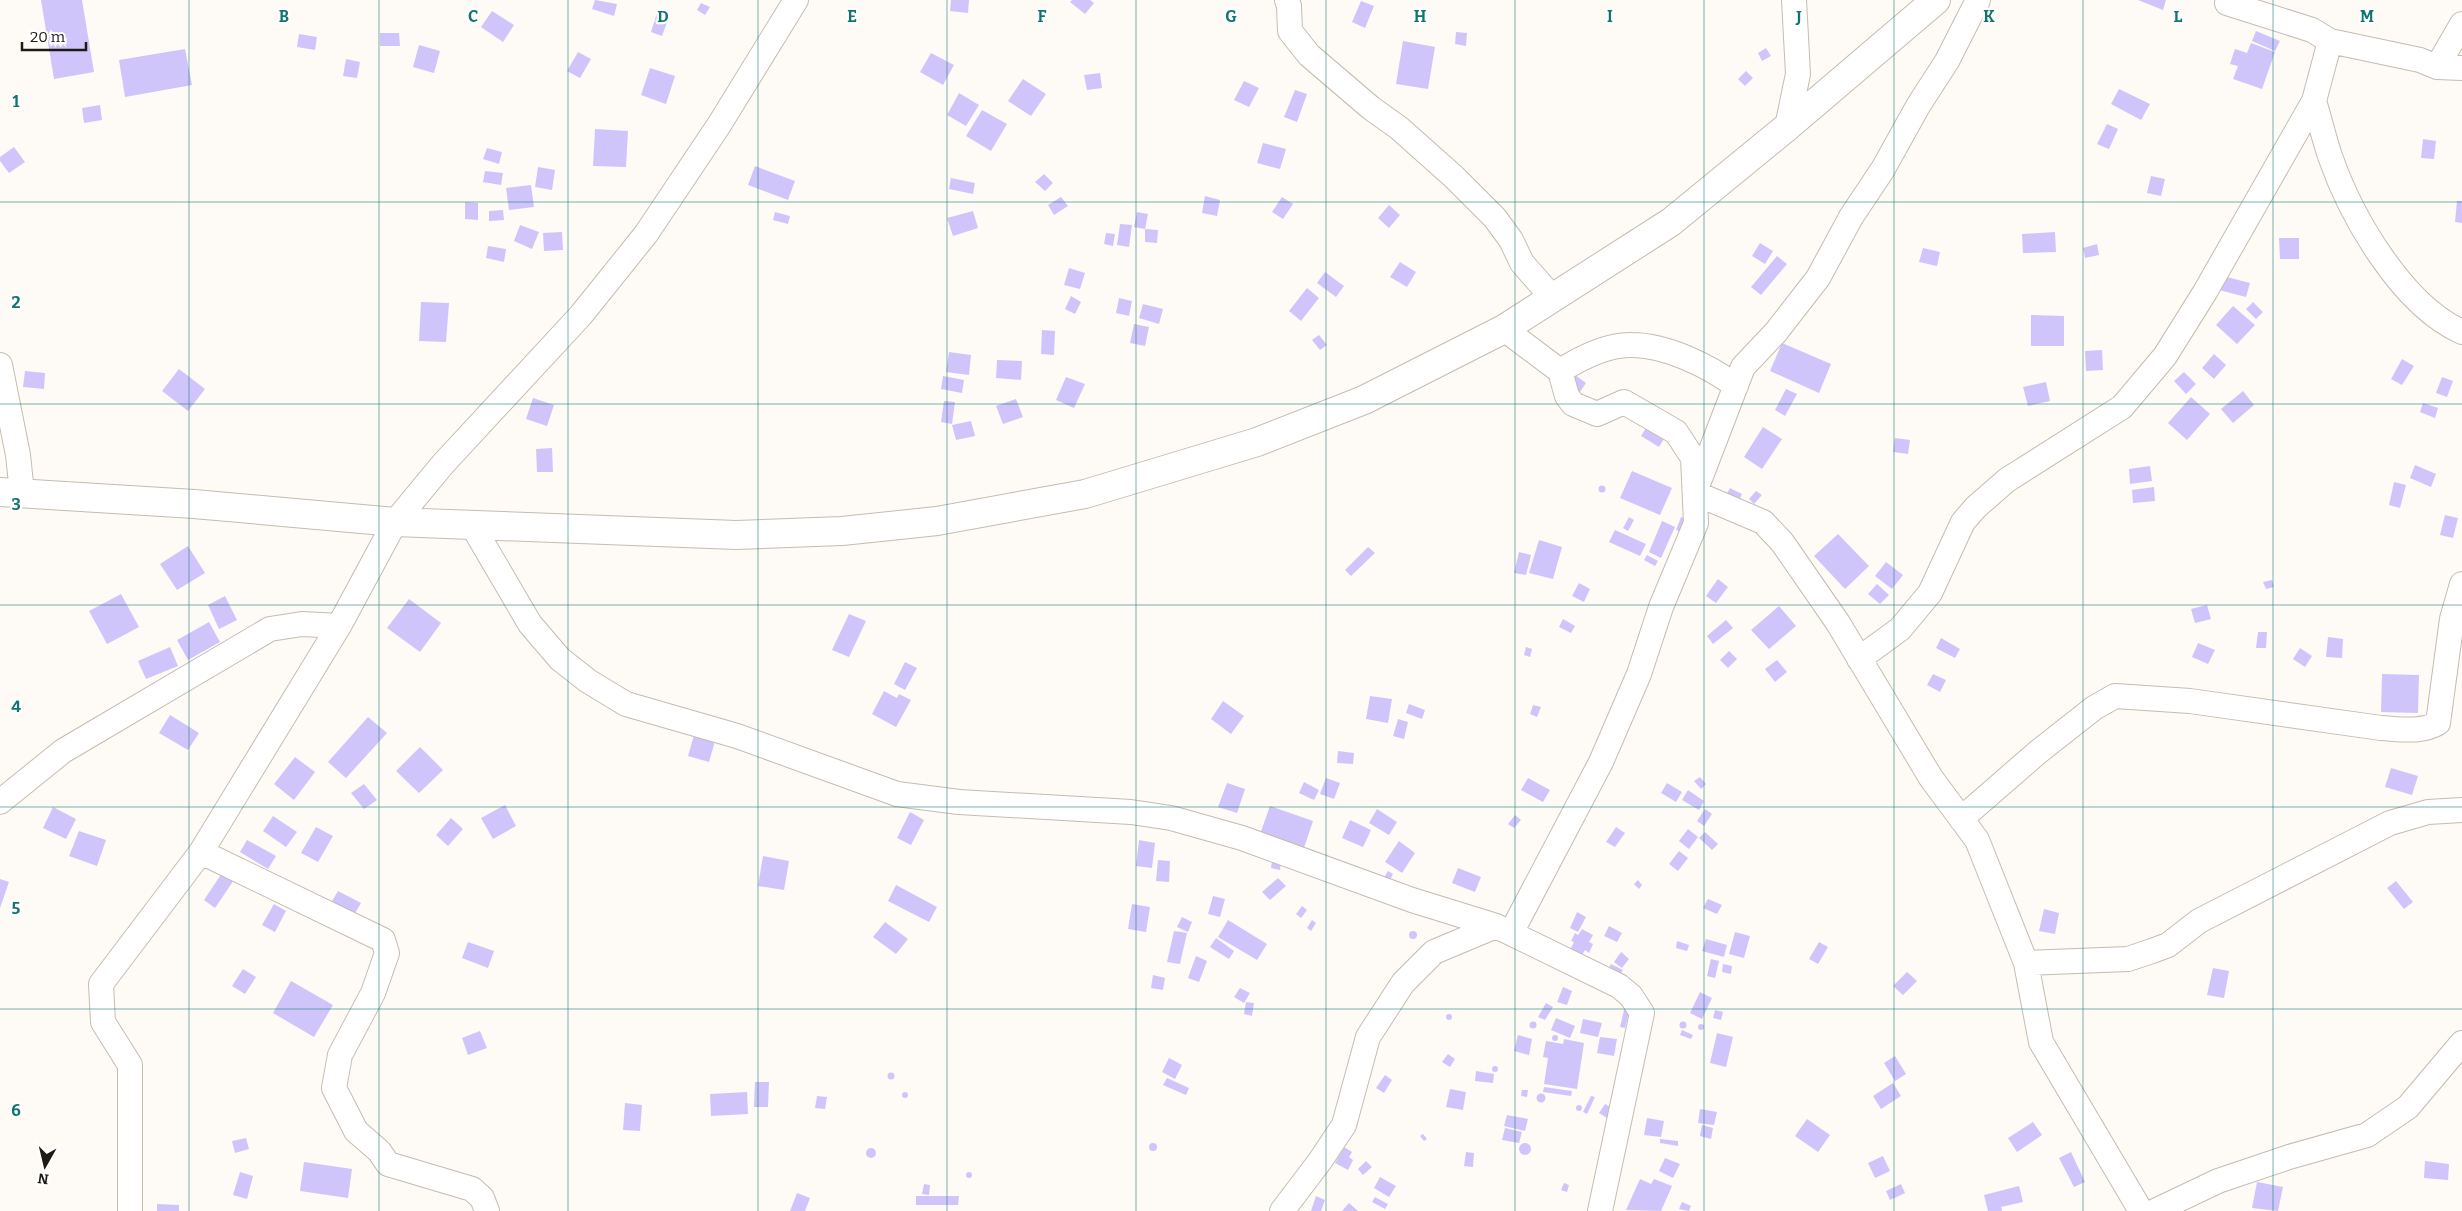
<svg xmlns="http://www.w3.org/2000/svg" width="2462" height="1211" viewBox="0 0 2462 1211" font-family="Bitter,serif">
<rect width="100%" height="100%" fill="#fefaf6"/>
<path fill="#d0c5fb" d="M41 0H82L94 72 54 79Z
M595 0 617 4 614 16 592 9Z
M951 0H969L968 13 950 11Z
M1072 0H1090L1094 3 1085 14 1070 2Z
M2138 0H2166L2163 10Z
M1361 1 1374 6 1365 28 1352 22Z
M701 3 710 7 705 15 697 10Z
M492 11 514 25 503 42 481 27Z
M657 13 669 17 662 36 651 32Z
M2256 31 2280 41 2275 51 2252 41Z
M1456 32 1467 33 1466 46 1455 44Z
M380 33H399L400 46H380Z
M299 34 317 37 315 50 297 47Z
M1403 41 1435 47 1428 89 1396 84Z
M2251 43 2275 52 2262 89 2233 79 2238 66 2230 64 2235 49 2247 53Z
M419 45 440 51 434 73 413 67Z
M1766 48 1771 56 1762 61 1758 53Z
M185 49 192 85 125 97 119 60Z
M578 52 591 59 580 78 567 71Z
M931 53 954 65 943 85 920 72Z
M346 59 360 62 357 78 343 76Z
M650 68 675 76 666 104 641 95Z
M1746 71 1753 78 1745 86 1738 79Z
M1100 73 1102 88 1087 90 1084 75Z
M1023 79 1046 94 1031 116 1008 101Z
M1244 81 1259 88 1249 107 1234 100Z
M2119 89 2150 104 2141 120 2111 104Z
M1295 90 1307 94 1297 122 1284 117Z
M959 93 979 105 966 126 947 115Z
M100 105 102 120 84 123 82 108Z
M982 110 1007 124 991 151 966 136Z
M2107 124 2118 129 2109 149 2097 144Z
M595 129 628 131 626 167 593 166Z
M2423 139 2436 141 2434 159 2421 158Z
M1263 143 1286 149 1280 169 1257 163Z
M14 147 25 162 9 173 0 161V157Z
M487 148 502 152 499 164 483 159Z
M755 166 795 181 788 200 748 185Z
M538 167 555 170 552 190 535 187Z
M485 171 503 173 501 185 483 182Z
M1044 174 1053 183 1045 191 1035 182Z
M2151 176 2165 179 2161 196 2147 193Z
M951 178 975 183 973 194 949 189Z
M531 185 534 207 509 210 506 188Z
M1205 196 1220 200 1217 216 1202 213Z
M1061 197 1068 206 1054 215 1048 205Z
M1282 197 1293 204 1283 219 1272 212Z
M2457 201H2462V223L2455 222Z
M465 202 478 203V220L465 219Z
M1389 205 1400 215 1389 228 1378 218Z
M503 210 504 220 489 221V211Z
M973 211 978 228 953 236 947 218Z
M775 212 790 216 788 224 773 220Z
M1137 212 1148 214 1145 229 1134 227Z
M1120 224 1132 225 1129 247 1117 245Z
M520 225 539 232 532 249 514 241Z
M1145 229 1158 230 1157 243 1145 242Z
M562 232 563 250 544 251 543 233Z
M2055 232 2056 252 2023 253 2022 234Z
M1106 233 1115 234 1113 246 1104 244Z
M2279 238H2299V259H2280Z
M1760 243 1773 251 1765 264 1752 256Z
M2097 244 2099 255 2085 258 2083 248Z
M488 246 506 249 504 262 486 258Z
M1923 248 1940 252 1937 266 1919 262Z
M1777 256 1787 264 1761 295 1751 287Z
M1400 262 1416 272 1407 287 1390 277Z
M1069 268 1085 273 1080 289 1064 285Z
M1325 272 1344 286 1336 297 1317 283Z
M2223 276 2250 283 2246 297 2219 290Z
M1307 288 1319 298 1301 321 1289 311Z
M1071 296 1081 302 1075 314 1065 309Z
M1119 298 1132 301 1129 316 1116 313Z
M421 302 449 303 446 342 419 341Z
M2253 302 2263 312 2256 319 2246 309Z
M1143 304 1163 309 1159 324 1139 318Z
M2233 306 2255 325 2237 344 2216 325Z
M2031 315 2064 316V346H2031Z
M1134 324 1149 327 1145 346 1130 343Z
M1042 330 1055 331 1054 355 1041 354Z
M1319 335 1327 345 1320 350 1312 340Z
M1782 343 1831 364 1819 393 1770 371Z
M2102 350 2103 370 2086 371 2085 351Z
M949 352 971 355 969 375 946 372Z
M2214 354 2226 365 2214 379 2202 368Z
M2402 359 2414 366 2402 385 2391 379Z
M997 360 1022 361 1021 380 996 378Z
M179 369 205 389 188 411 162 391Z
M25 371 45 373 44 389 23 387Z
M2184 372 2196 384 2186 394 2174 381Z
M1575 375 1586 383 1580 392 1569 384Z
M943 376 964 380 962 393 941 389Z
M1066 377 1085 384 1074 408 1056 400Z
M2442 377 2453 381 2447 397 2436 393Z
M2046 382 2050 401 2028 406 2023 387Z
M1786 389 1797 394 1785 416 1775 410Z
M2243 391 2254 405 2233 423 2221 409Z
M2191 397 2210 414 2187 440 2168 423Z
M533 398 554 405 547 426 526 419Z
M1016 399 1023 417 1003 424 996 406Z
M944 401 955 402 952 424 941 422Z
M2423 403 2438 408 2435 418 2420 412Z
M971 421 975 436 956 440 952 425Z
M1649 423 1667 434 1659 447 1641 436Z
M1763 427 1782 439 1762 469 1744 457Z
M1895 438 1910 440 1908 454 1893 452Z
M552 448 553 472H537L536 449Z
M2415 465 2436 474 2431 487 2410 478Z
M2150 466 2152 481 2130 484 2129 469Z
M1632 471 1672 488 1660 515 1620 498Z
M2394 482 2406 485 2400 508 2389 505Z
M1598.5 489a3.5 3.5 0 1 1 7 0a3.5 3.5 0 1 1-7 0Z
M2154 487 2155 501 2133 503 2132 490Z
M1730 488 1742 494 1737 504 1725 497Z
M1756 491 1762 495 1754 504 1749 499Z
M2445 515 2458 518 2453 538 2440 535Z
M1629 517 1634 520 1628 531 1623 528Z
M1681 517 1690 520 1685 533 1676 530Z
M1662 521 1675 527 1661 558 1649 552Z
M1615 530 1646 544 1640 556 1609 542Z
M1838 534 1869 566 1845 589 1814 556Z
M1539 540 1562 547 1553 579 1529 573Z
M188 546 205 573 177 590 160 564Z
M1368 547 1375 553 1351 576 1345 570Z
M1519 552 1531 555 1526 575 1514 573Z
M1647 555 1658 561 1655 566 1644 560Z
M1886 562 1903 575 1892 589 1875 576Z
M1718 579 1728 587 1716 603 1706 596Z
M2272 580 2274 587 2266 589 2263 582Z
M1579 583 1590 589 1584 602 1572 596Z
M1877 584 1889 595 1880 604 1868 594Z
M121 594 139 627 107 644 89 611Z
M225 596 237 620 219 629 208 605Z
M409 599 441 623 420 652 387 628Z
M2207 605 2211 619 2195 623 2191 609Z
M1779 606 1796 626 1769 649 1751 630Z
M849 614 866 621 849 657 832 650Z
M1563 619 1575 626 1571 633 1559 627Z
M1726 620 1733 628 1713 644 1707 636Z
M209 622 220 642 188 660 177 640Z
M2258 632H2267L2266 648H2256Z
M2328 637 2343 639 2342 658 2326 657Z
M1941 638 1960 649 1955 658 1936 648Z
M2198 643 2215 650 2208 664 2192 657Z
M170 647 178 666 146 679 138 661Z
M1526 647 1532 649 1530 657 1524 655Z
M2300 648 2312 656 2305 667 2293 659Z
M1729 651 1737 659 1728 668 1720 660Z
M1777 660 1787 672 1775 682 1765 669Z
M905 662 917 668 905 690 894 684Z
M1933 674 1946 680 1940 692 1927 685Z
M2382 674 2419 675 2418 713 2381 712Z
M884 691 897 698 899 694 911 700 896 727 872 714Z
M1370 696 1392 699 1388 723 1366 719Z
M1223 701 1244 716 1231 734 1211 719Z
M1409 704 1425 710 1422 719 1406 713Z
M1533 705 1541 707 1537 717 1530 714Z
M170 715 199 733 188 750 159 733Z
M368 717 387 733 346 778 328 762Z
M1398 719 1408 722 1404 739 1393 736Z
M694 735 715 741 709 762 688 756Z
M420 747 443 770 419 793 396 771Z
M1338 751 1354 753 1353 764 1337 763Z
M295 757 315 772 294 800 274 784Z
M2391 768 2418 776 2412 795 2385 787Z
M1700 777 1706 784 1701 789 1694 781Z
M1326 778 1340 783 1334 799 1320 794Z
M1528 778 1550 790 1543 802 1521 790Z
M1304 782 1319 790 1314 800 1299 793Z
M1227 783 1245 789 1237 813 1218 807Z
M1667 783 1682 792 1676 802 1661 793Z
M364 784 377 800 364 809 351 793Z
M1688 790 1704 801 1699 810 1682 800Z
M505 805 516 826 493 839 481 818Z
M1270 806 1313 821 1303 851 1259 837Z
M53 807 76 819 66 839 43 828Z
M1377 809 1397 822 1389 835 1369 823Z
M1705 809 1712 814 1704 826 1697 821Z
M910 812 924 820 911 845 897 838Z
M1515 815 1521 820 1514 828 1508 824Z
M273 816 297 832 286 847 263 831Z
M451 818 463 829 448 846 436 835Z
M1350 820 1371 830 1363 847 1342 838Z
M316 827 333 836 318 862 301 853Z
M1616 827 1625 833 1615 847 1606 842Z
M1688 829 1698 837 1689 849 1679 841Z
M79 831 106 840 97 866 69 856Z
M1705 832 1718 844 1712 850 1699 838Z
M247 840 276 856 268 869 240 852Z
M1139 840 1155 843 1152 868 1136 866Z
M1399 841 1415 853 1402 873 1385 862Z
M1679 851 1688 858 1678 871 1669 864Z
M763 856 789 861 784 890 758 886Z
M1158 860 1170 861 1169 882 1156 881Z
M1272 861 1281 862 1280 870 1271 868Z
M1458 868 1481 877 1475 892 1452 883Z
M1388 871 1393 874 1388 884 1382 881Z
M222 873 234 880 215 908 204 900Z
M1278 878 1286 886 1270 900 1262 892Z
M0 879 9 882 0 908Z
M1638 880 1642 885 1639 889 1634 884Z
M2396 881 2413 902 2404 909 2387 888Z
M896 885 937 907 929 922 888 901Z
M338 891 361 903 354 915 331 903Z
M1213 896 1225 899 1220 917 1208 914Z
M1708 899 1722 905 1717 914 1703 908Z
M274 904 286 911 275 932 262 925Z
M1132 904 1150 907 1146 932 1128 929Z
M1302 906 1307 910 1301 918 1296 914Z
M2044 909 2059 913 2055 934 2039 931Z
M1577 912 1586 917 1578 932 1570 928Z
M1182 917 1192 922 1188 932 1177 927Z
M1228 920 1267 944 1257 960 1218 937Z
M1312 920 1316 923 1311 931 1307 928Z
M885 922 908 939 896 954 873 937Z
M1609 926 1622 933 1617 942 1604 936Z
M1582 929 1593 935 1589 942 1593 944 1589 953 1585 950 1581 957 1566 949 1568 947 1571 948 1574 942 1571 941 1575 933 1578 935Z
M1409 935a4 4 0 1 1 8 0a4 4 0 1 1-8 0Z
M1174 931 1187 933 1180 964 1167 962Z
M1735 932 1750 936 1744 958 1729 954Z
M1216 938 1234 951 1229 959 1210 947Z
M1706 939 1727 945 1724 957 1702 951Z
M1677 941 1689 945 1687 951 1676 948Z
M468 942 494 951 488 968 462 958Z
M1819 942 1828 947 1818 964 1809 959Z
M1621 952 1629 959 1622 968 1614 962Z
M1196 956 1207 961 1199 982 1188 978Z
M1711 959 1719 961 1715 978 1707 976Z
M1611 964 1623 970 1617 980 1606 973Z
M1723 964 1732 966 1731 974 1722 972Z
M2213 968 2229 971 2224 998 2207 995Z
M243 969 256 977 245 994 232 986Z
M1907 972 1917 981 1903 995 1893 986Z
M1153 975 1165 978 1163 990 1151 988Z
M291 981 333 1005 314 1037 273 1013Z
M1563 987 1572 991 1567 1005 1557 1002Z
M1240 988 1250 993 1244 1003 1234 997Z
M1700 992 1712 998 1702 1019 1690 1013Z
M1246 1002 1254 1003 1252 1016 1244 1014Z
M1546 1003 1553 1007 1545 1020 1538 1017Z
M1625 1006 1630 1008 1625 1028 1620 1027Z
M1715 1010 1723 1012 1721 1020 1713 1018Z
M1446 1017a3 3 0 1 1 6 0a3 3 0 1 1-6 0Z
M1556 1018 1575 1026 1570 1038 1551 1030Z
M1583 1019 1602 1023 1598 1037 1580 1033Z
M1679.5 1025a3.5 3.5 0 1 1 7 0a3.5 3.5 0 1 1-7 0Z
M1529.5 1025a3.5 3.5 0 1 1 7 0a3.5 3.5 0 1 1-7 0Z
M1698 1027a3 3 0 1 1 6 0a3 3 0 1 1-6 0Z
M1682 1030 1693 1035 1691 1039 1680 1035Z
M480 1031 487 1048 468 1055 462 1038Z
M1717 1033 1733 1037 1726 1067 1710 1063Z
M1552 1038a3 3 0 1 1 6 0a3 3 0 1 1-6 0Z
M1518 1035 1532 1039 1529 1055 1514 1051Z
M1600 1037 1617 1039 1614 1056 1597 1053Z
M1564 1039 1584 1043 1577 1089 1544 1084 1548 1058 1543 1057 1546 1041 1563 1044Z
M1448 1054 1455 1059 1450 1067 1442 1062Z
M1895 1056 1906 1074 1895 1081 1884 1063Z
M1169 1058 1182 1065 1175 1079 1162 1072Z
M1492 1069a3 3 0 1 1 6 0a3 3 0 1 1-6 0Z
M1476 1071 1494 1074 1493 1083 1475 1081Z
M887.5 1076a3.5 3.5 0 1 1 7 0a3.5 3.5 0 1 1-7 0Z
M1385 1075 1392 1080 1384 1093 1376 1088Z
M1167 1078 1189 1088 1186 1095 1163 1085Z
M755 1082H769L768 1107H754Z
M1893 1083 1901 1096 1881 1109 1873 1096Z
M1544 1087 1572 1091 1571 1096 1543 1092Z
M1450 1089 1466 1092 1463 1110 1446 1107Z
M1522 1090H1528L1527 1097 1521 1096Z
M902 1095a3 3 0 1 1 6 0a3 3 0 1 1-6 0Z
M747 1092 748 1114 711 1116 710 1094Z
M1536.5 1098a4.5 4.5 0 1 1 9 0a4.5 4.5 0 1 1-9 0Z
M817 1096 827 1097 825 1109 815 1108Z
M1591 1096 1595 1097 1587 1114 1583 1112Z
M625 1103 642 1105 640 1131 623 1130Z
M1605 1104 1612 1108 1607 1118 1599 1113Z
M1576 1108a3 3 0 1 1 6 0a3 3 0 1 1-6 0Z
M1700 1109 1717 1112 1714 1125 1698 1123Z
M1507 1115 1528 1119 1525 1131 1504 1126Z
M1647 1118 1664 1121 1661 1137 1644 1135Z
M1807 1119 1830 1135 1818 1152 1795 1136Z
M2033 1122 2042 1135 2017 1152 2008 1138Z
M1702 1125 1713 1128 1711 1139 1700 1136Z
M1505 1128 1522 1132 1519 1143 1502 1140Z
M1423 1134 1427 1139 1424 1141 1420 1136Z
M246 1138 249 1149 235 1153 232 1141Z
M1660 1139 1678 1141V1146L1660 1143Z
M1519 1149a6 6 0 1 1 12 0a6 6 0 1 1-12 0Z
M1149 1147a4 4 0 1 1 8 0a4 4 0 1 1-8 0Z
M1344 1147 1352 1152 1349 1157 1353 1160 1348 1170 1335 1163Z
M866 1153a5 5 0 1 1 10 0a5 5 0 1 1-10 0Z
M1466 1152 1474 1153 1473 1167 1464 1166Z
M2071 1152 2085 1182 2074 1187 2059 1158Z
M1883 1156 1890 1171 1875 1178 1868 1163Z
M1665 1158 1680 1164 1673 1178 1659 1171Z
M1366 1161 1372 1167 1363 1175 1358 1169Z
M2425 1161 2449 1164 2448 1180 2424 1178Z
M304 1162 352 1169 348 1198 300 1191Z
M966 1175a3 3 0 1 1 6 0a3 3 0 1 1-6 0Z
M240 1172 253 1176 247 1199 233 1195Z
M1380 1177 1396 1186 1389 1197 1374 1188Z
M1640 1179 1651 1184 1654 1179 1672 1186 1661 1211 1626 1210Z
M2257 1182 2283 1187 2278 1211 2252 1208Z
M1564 1183 1569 1185 1567 1192 1561 1190Z
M924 1184 930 1185 929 1195 922 1194Z
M1901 1184 1905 1193 1890 1200 1886 1191Z
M2019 1186 2023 1202 2001 1207 2002 1211H1988L1984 1195Z
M797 1193 810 1198 805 1211H790Z
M916 1196H959L958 1205H916Z
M1316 1196 1325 1200 1321 1211H1311Z
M1375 1197 1388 1204 1385 1209 1372 1202Z
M1682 1202 1691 1206 1689 1211 1679 1209Z
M1349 1203 1358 1211H1342Z
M157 1204 179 1205V1211H157Z"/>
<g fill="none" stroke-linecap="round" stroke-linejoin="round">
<g stroke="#c5bcb2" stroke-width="26">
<path id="minor" d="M1287 0 1289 6 1290 31 1309 55 1371 108 1399 128 1454 177 1495 218 1511 240 1522 263 1552 297
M2227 3 2312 30 2330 41 2420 60 2437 67 2462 68
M2437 67 2462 24
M2314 101C2320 120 2324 139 2330 156 2351 217 2402 305 2462 332
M1787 127 1798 74 1794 0
M1504 329 1560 371 1567 396 1573 404 1597 414 1624 402 1676 432 1693 458 1696 523 1661 607 1639 674 1601 762 1511 933
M0 365 18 455 22 493
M1560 371C1579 359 1608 344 1632 345 1666 345 1709 366 1736 386
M1698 484 1743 367 1776 332 1818 278 1851 217 1883 169 1918 106 1947 61 1978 0
M1695 493 1763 522 1782 542 1838 623 1931 778 1977 840 2026 963 2041 1042 2141 1211
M472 525 530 624 560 659 588 681 626 704 737 736 897 794 959 802 1131 812 1171 818 1242 838 1412 900 1496 926 1619 986 1631 996 1642 1013 1600 1211
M1859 659 1900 629 1930 593 1963 522 1976 507 2007 480 2122 407 2165 356 2205 292 2314 101 2330 41
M0 802 63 751 270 629 302 624 339 626
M1961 819 2038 752 2094 708 2115 696 2190 701 2381 728C2400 729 2421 733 2438 723L2452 619 2462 584
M201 852 383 940 387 953 373 993 340 1055 334 1088 356 1131 379 1151 388 1164 472 1189 482 1198 487 1211
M2026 963 2128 959 2152 951 2168 945 2199 921 2390 823 2428 812 2462 810
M130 1211V1065L103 1022 101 984 201 852 339 626 395 522 443 464 581 315 646 234 719 125 796 0
M1282 1211 1320 1161 1344 1125 1368 1037 1403 983 1434 952 1496 926
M2155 1211 2218 1181 2289 1157 2367 1135 2408 1107 2462 1043"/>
</g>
<g stroke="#c5bcb2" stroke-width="30">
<path id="trunk" d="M0 492 194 504 395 522 736 535 842 531 937 521 1085 494 1257 442 1364 400 1504 329 1671 222 1787 127 1936 0"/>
</g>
<use href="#minor" stroke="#fff" stroke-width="24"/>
<use href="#trunk" stroke="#fff" stroke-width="28"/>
</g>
<path fill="none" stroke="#0f766e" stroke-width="1" stroke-opacity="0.55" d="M189 0V1211M379 0V1211M568 0V1211M758 0V1211M947 0V1211M1136 0V1211M1326 0V1211M1515 0V1211M1704 0V1211M1894 0V1211M2083 0V1211M2273 0V1211M0 202H2462M0 404H2462M0 605H2462M0 807H2462M0 1009H2462"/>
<g font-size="16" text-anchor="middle" font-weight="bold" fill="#0f766e" stroke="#fff" stroke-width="4.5" stroke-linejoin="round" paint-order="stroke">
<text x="284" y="22">B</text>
<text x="473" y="22">C</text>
<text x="663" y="22">D</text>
<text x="852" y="22">E</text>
<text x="1042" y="22">F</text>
<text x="1231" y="22">G</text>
<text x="1420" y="22">H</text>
<text x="1610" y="22">I</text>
<text x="1799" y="22">J</text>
<text x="1989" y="22">K</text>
<text x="2178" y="22">L</text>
<text x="2367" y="22">M</text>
<text x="16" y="107">1</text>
<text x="16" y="308">2</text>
<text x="16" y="510">3</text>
<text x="16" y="712">4</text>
<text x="16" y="914">5</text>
<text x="16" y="1116">6</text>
</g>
<g transform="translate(45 1166) rotate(188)" stroke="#ffffff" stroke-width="4" paint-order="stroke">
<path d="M0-4L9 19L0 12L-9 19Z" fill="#1d1a16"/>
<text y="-8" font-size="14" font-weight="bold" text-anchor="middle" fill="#1d1a16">N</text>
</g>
<path d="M22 42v8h64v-8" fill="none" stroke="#1d1a16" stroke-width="2.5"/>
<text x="30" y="42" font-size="15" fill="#1d1a16" stroke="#ffffff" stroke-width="4" paint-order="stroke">20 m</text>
</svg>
